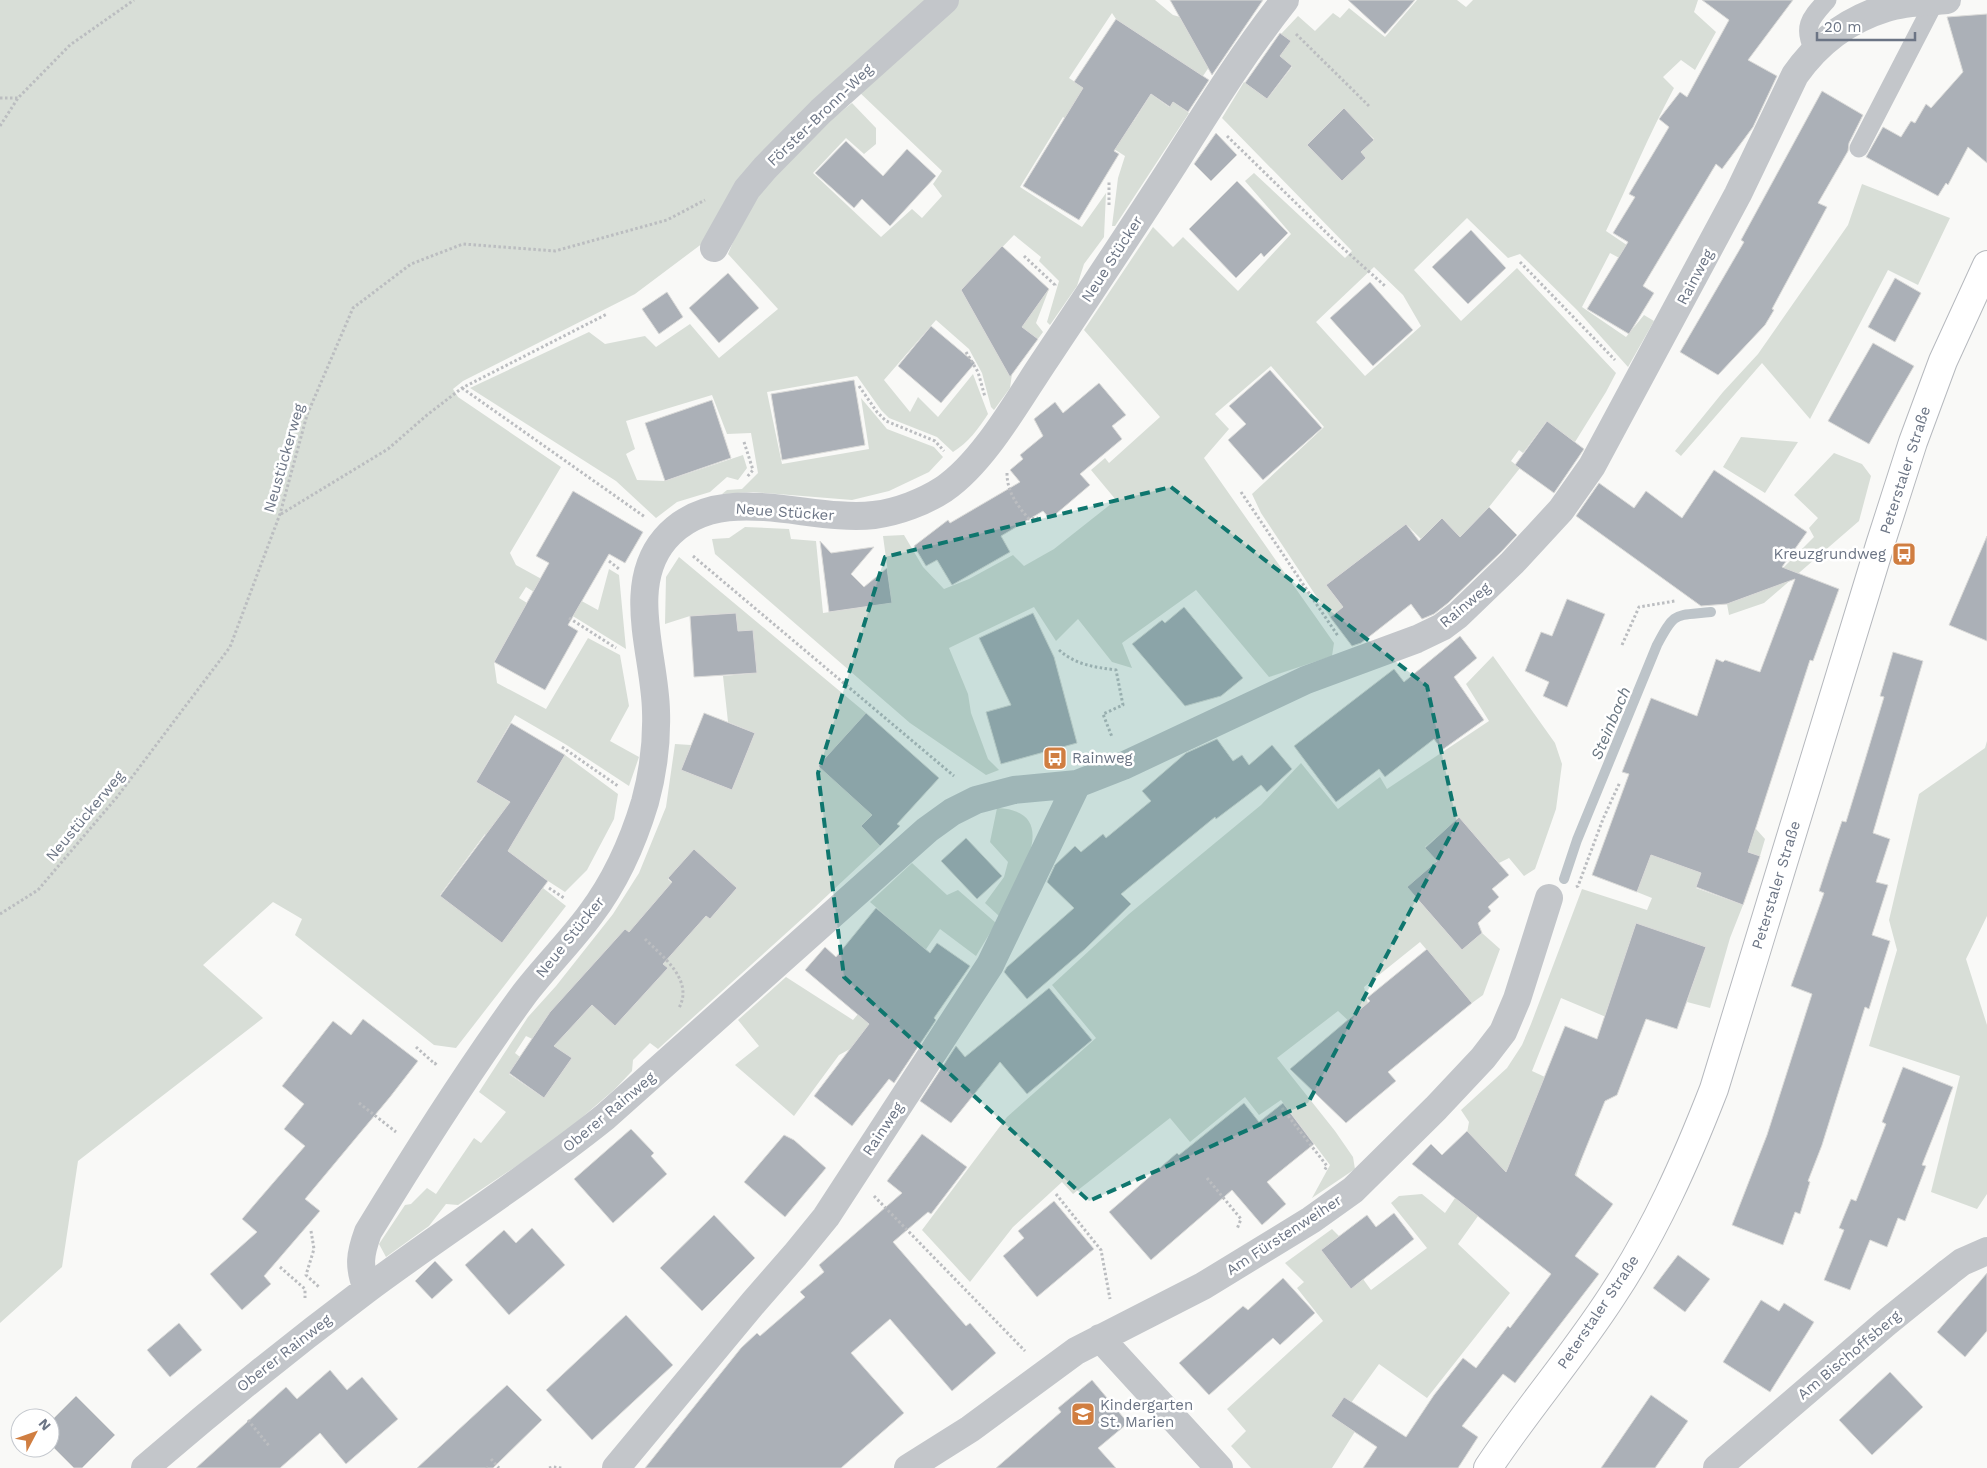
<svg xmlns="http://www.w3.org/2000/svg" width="1987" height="1468" viewBox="0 0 1987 1468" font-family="'Work Sans',sans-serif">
<rect width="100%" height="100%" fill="#f9f9f7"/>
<path fill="#d8ded7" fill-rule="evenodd" d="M0 0H1155L1173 15 1180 17 1203 35 1218 54 1192 92 1175 58 1116 19 1112 13 1069 78 1134 121 1151 94 1169 107 1173 102 1189 113 1115 226H1112L1118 178 1125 156 1063 117 1020 187 1082 227 1106 193 1104 237 1084 264 1077 286 1050 325 1047 322 1059 281 1039 261 1041 257 1014 235 961 290 978 320 1004 342 1029 317 1049 289 1036 323 1043 332 1012 374 1010 388 994 410 991 407 982 373 969 349 936 320 884 380 910 412 918 397 938 417 973 374 988 414C979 428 968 443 953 452L937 437 889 418 881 410 857 376 767 392 782 464 869 449 861 398 887 429 934 447 943 457 929 472 889 491 852 500 753 492 722 494 727 490 742 489 758 473 751 433 727 434 712 395 626 421 635 449 626 454 637 480 665 481 743 455 747 468 738 480 727 477 710 492 677 502 656 518 616 481 470 388 589 332 605 344 645 336 656 347 690 324 719 358 778 309 728 254 754 192 789 153 852 103 876 128V144L864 154 846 138 813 173 881 237 912 209 922 218 942 196 933 184 942 171 857 90 931 2 703 243 635 294 463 381 453 389 458 397 561 467 510 553 516 565 598 610 609 569 619 575 626 649 526 587 519 598 527 603 494 662 497 683 546 709 588 638 620 655 629 706 610 741 639 757 629 786 565 744 515 715 476 782 530 814 565 755 618 794 614 819 587 870 565 892 548 881 485 834 440 895 502 942 543 888 566 906 456 1048 434 1045 295 935 302 919 273 902 203 965 263 1018 78 1161 62 1267 0 1323Z
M1417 0H1457L1466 7 1473 0H1698L1694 12 1716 32 1695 70 1681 60 1663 77 1674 88C1649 134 1629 183 1606 231L1652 262 1647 273 1610 253 1582 307 1626 337 1644 315 1654 321 1628 367 1577 310 1520 254 1508 258 1467 218 1414 270 1461 321 1517 268 1616 373 1606 392 1575 442 1546 422 1523 453 1519 450 1511 461 1520 468 1489 507 1460 537 1442 518 1421 539 1406 524 1326 585 1343 607 1330 617 1261 513 1252 494 1324 427 1271 366 1215 414 1229 429 1204 458 1334 643 1332 656 1269 677 1196 590 1122 643 1132 668 1112 662 1078 619 1056 641 1034 607 949 648 968 694 971 713 988 759 999 770 986 775 910 723 715 554 712 539 729 538 745 527 789 529 791 539 816 541 823 613 892 603 883 536 904 535 923 567 944 589 969 579 1013 555 1024 566 1054 549 1116 500 1091 470 1105 458 1109 463 1160 417 1084 330 1153 227 1173 247 1183 237 1238 291 1291 234 1245 181 1254 173 1345 258 1352 251 1222 118 1244 82 1267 99 1292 67 1280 56 1281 34 1298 16 1315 31 1333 13 1340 18 1349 8 1385 37ZM1344 109 1374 139 1361 152 1342 181 1307 145ZM1374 267 1403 295 1421 326 1365 376 1316 322Z
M1862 184 1950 218 1918 285 1888 270 1810 419 1762 363 1681 456 1675 451 1723 392 1758 354 1848 225Z
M1741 437 1798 442 1765 493 1723 467Z
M1834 453 1862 464 1871 476 1859 521 1764 603 1729 615 1727 604 1759 592 1814 537 1809 528 1818 518 1794 495Z
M679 557 866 713 818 766 877 810 861 826 880 846 814 908 658 1049 650 1043 633 1060 632 1071 615 1089 557 1139 458 1205 446 1204 429 1226 386 1257 379 1244 405 1205 411 1204 427 1188 436 1194 474 1138 481 1143 506 1112 479 1092 528 1017 556 986 613 914 639 873 666 807 675 744 691 745 682 770 732 790 755 733 728 722 723 676 756 673 753 630 738 631 736 613 690 616 665 624 666 577ZM694 850 737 888 710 919 668 879ZM638 941 667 968 592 1005 581 1017 562 999ZM526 1036 572 1058 544 1098 509 1074 520 1057 515 1053Z
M1493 656 1555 743 1562 764 1556 809 1535 869 1524 876 1509 858 1499 863 1459 818 1425 847 1437 861 1407 887 1462 950 1482 933 1500 949 1483 995 1472 1003 1420 942 1364 987 1369 1008 1352 1024 1338 1011 1277 1058 1335 1131 1353 1157 1355 1169 1312 1198 1330 1165 1281 1100 1259 1115 1245 1097 1190 1142 1170 1118 1073 1194 1062 1182 1013 1227 970 1282 922 1230 1007 1117 1096 1038 1052 985 1129 914 1261 805 1301 763 1338 809 1380 777 1387 789 1489 721 1466 684Z
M1987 741V916L1966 959 1987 1025V1194L1977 1209 1931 1192 1960 1076 1869 1046 1897 950 1889 920 1919 794 1985 748Z
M1671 801 1756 829 1765 839 1760 856 1696 833 1683 866 1701 873 1696 888 1743 905 1730 938 1710 1008 1687 1002 1705 947 1636 924 1606 1017 1561 998 1532 1071 1545 1077 1583 1155 1576 1176H1525L1488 1224 1478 1216 1458 1244 1510 1293 1427 1398 1379 1364 1346 1410 1361 1422 1332 1468H1251L1231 1446 1246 1431 1227 1409 1323 1321 1297 1288 1304 1282 1285 1263 1332 1229 1339 1236 1322 1250 1350 1288 1363 1279 1371 1290 1427 1248 1391 1203 1399 1196 1422 1194 1445 1213 1455 1198 1469 1122 1461 1110 1507 1068 1522 1045 1531 1024 1582 889 1647 910 1652 898 1637 892Z
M997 808C1067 811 1015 884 999 916L985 903 1004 877 1008 862 990 842Z
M912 863 947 895 958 890 996 923 976 956 940 929 861 1043 839 1055 794 1116 735 1065 759 1046 738 1020 786 977 853 1020 917 943 870 902Z"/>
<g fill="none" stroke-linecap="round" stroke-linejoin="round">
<path stroke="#bdc4c9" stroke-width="10" d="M1564 879 1577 840 1657 645C1675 611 1674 616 1711 612"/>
</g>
<path fill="#abb0b7" stroke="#dbdbd9" d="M1170 0H1263L1212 75Z
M1348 0H1415L1385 34Z
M1702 0H1793L1748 60 1777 76 1753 127 1722 169 1716 164 1643 286 1654 293 1629 334 1587 309 1628 242 1613 233 1635 197 1629 194 1669 127 1659 119 1680 92 1687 97 1729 20Z
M1987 14V163L1968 147 1948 185 1946 183 1938 196 1866 157 1883 127 1901 137 1911 121 1915 123 1926 104 1931 108 1963 72 1947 17Z
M1116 19 1209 80 1188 112 1173 102 1170 107 1151 94 1114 151 1119 154 1079 220 1023 186 1083 88 1074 82Z
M1280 33 1291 41 1280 56 1292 66 1267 99 1245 83Z
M1822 91 1863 115 1849 143 1848 151 1818 203 1827 207 1772 309 1774 310 1765 325 1718 375 1680 352 1744 242 1741 240Z
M1344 108 1374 140 1361 152 1366 158 1342 181 1307 145Z
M1216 133 1237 155 1211 181 1194 164Z
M846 141 883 176 907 149 936 176 890 226 862 199 854 208 815 173Z
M1237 181 1288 233 1264 257 1261 253 1236 278 1189 229Z
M1471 230 1506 268 1468 304 1432 267Z
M1002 246 1049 289 1022 327 1038 339 1010 377 961 290Z
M728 273 759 308 719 343 689 308Z
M1895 278 1921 293 1895 342 1868 327Z
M1370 282 1413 330 1373 366 1330 318Z
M667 292 683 317 659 334 642 309Z
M931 326 975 363 941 403 898 366Z
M1873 343 1914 366 1869 444 1828 421Z
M1270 370 1322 428 1263 480 1228 440 1246 424 1229 406Z
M854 380 865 445 782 460 771 394Z
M1099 383 1126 415 1112 426 1122 439 1080 474 1090 485 1050 519 1043 511 1001 536 1010 552 952 585 937 560 926 566 914 546 948 520 950 523 1020 482 1010 470 1023 459 1020 455 1043 436 1034 419 1055 402 1063 413Z
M712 400 731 458 665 481 645 423Z
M1547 421 1584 449 1554 493 1515 465Z
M1714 470 1807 532 1782 567 1839 589 1813 661 1810 660 1748 852 1760 856 1743 905 1696 887 1701 873 1651 855 1637 892 1592 875 1629 774 1622 772 1651 698 1697 716 1716 659 1723 662 1725 660 1760 672 1795 579 1727 604 1701 606 1576 516 1599 483 1634 508 1646 491 1682 518Z
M573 491 643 532 625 563 609 554 568 625 578 631 545 690 494 662 549 563 536 556Z
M1489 507 1517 535 1501 552 1448 603 1434 614 1422 619 1411 604 1361 643 1352 646 1330 617 1343 607 1326 585 1406 524 1419 541 1442 518 1460 537Z
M1987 536V641L1949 625Z
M820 541 831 553 874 547 851 574 864 587 887 568 892 603 829 612Z
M1567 599 1605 614 1567 707 1543 696 1549 682 1525 671 1541 632 1552 636Z
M1184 607 1243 678 1221 696 1185 706 1132 644 1162 620 1165 623Z
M736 613 738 631 753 630 757 673 694 677 690 616Z
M1033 613 1054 657 1077 743 1001 764 986 712 1011 705 979 638Z
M1460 636 1477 658 1454 677 1484 720 1442 750 1434 739 1385 777 1379 769 1336 802 1294 746 1394 669 1404 682Z
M1893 652 1923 661 1873 833 1890 839 1876 882 1888 885 1872 935 1890 941 1869 1009 1865 1007 1822 1145 1808 1181 1810 1182 1800 1214 1795 1212 1783 1245 1732 1225 1767 1135 1812 994 1791 986 1824 893 1819 891 1830 857 1842 821 1846 822 1865 760 1884 697 1880 696Z
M704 713 755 733 732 790 681 770Z
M866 713 939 778 897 824 900 826 880 846 861 826 872 815 818 766Z
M511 723 565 755 508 851 548 881 502 943 440 896 510 802 476 782Z
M1217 739 1233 761 1242 755 1249 765 1272 745 1292 769 1267 792 1261 785 1216 819 1215 817 1121 894 1131 904 1085 949 1027 999 1004 972 1007 967 1074 908 1047 882 1055 865 1075 846 1081 852 1103 834 1106 838 1151 801 1142 791 1186 753Z
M1459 817 1509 875 1492 889 1499 897 1488 907 1491 911 1478 923 1482 933 1462 950 1407 887 1437 861 1425 848Z
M966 838 1002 876 977 899 941 861Z
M694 849 737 888 710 919 706 916 663 964 668 968 615 1026 592 1005 554 1046 572 1058 544 1098 509 1073 550 1012 625 929 629 932 672 882 668 878Z
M876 908 930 953 937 943 970 966 934 1018 936 1020 894 1083 889 1079 852 1126 814 1096 869 1024 805 970 825 947 836 957Z
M1636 923 1706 947 1677 1029 1646 1019 1617 1095 1605 1101 1575 1175 1613 1204 1575 1256 1599 1274 1515 1383 1503 1374 1462 1426 1478 1437 1458 1468H1363L1377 1447 1331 1416 1344 1397 1406 1437 1434 1395 1463 1358 1476 1368 1508 1326 1510 1328 1551 1274 1412 1164 1431 1144 1442 1155 1467 1131 1506 1172 1565 1026 1597 1039Z
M1427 949 1472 1003 1388 1072 1396 1081 1346 1123 1290 1069 1370 1001 1367 998Z
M1049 988 1092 1040 1027 1094 1000 1062 951 1123 920 1101 956 1046 965 1057Z
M363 1019 418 1061 390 1097 305 1199 320 1211 264 1276 271 1284 242 1310 210 1274 257 1232 242 1219 305 1146 284 1129 304 1104 282 1086 333 1021 351 1035Z
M1903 1067 1953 1087 1922 1165 1926 1166 1905 1221 1898 1218 1887 1247 1870 1240 1850 1290 1824 1280 1844 1230 1839 1228 1851 1199 1856 1201 1886 1124 1882 1122Z
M1244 1103 1259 1122 1283 1103 1314 1144 1267 1182 1286 1204 1262 1225 1232 1190 1151 1260 1109 1212 1177 1153 1179 1155Z
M631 1129 654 1153 651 1156 667 1174 613 1223 574 1179Z
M922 1134 967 1167 931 1214 928 1212 893 1242 966 1326 970 1323 996 1353 952 1391 890 1319 851 1353 904 1413 841 1468H645L741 1348 757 1333 760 1336 805 1297 800 1292 824 1272 819 1265 902 1193 887 1181Z
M784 1135 794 1140 826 1168 785 1217 744 1182Z
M1054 1201 1094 1249 1037 1297 1003 1256 1024 1238 1018 1231Z
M1394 1213 1414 1239 1351 1289 1321 1250 1367 1215 1376 1227Z
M714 1215 755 1258 702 1311 660 1268Z
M532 1228 565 1265 509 1315 465 1265 504 1230 516 1243Z
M1678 1255 1710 1279 1685 1312 1653 1288Z
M435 1261 453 1280 432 1299 415 1281Z
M1987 1273V1331L1965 1357 1937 1332Z
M1283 1278 1315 1313 1280 1345 1273 1338 1209 1395 1179 1363 1243 1306 1248 1310Z
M1761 1300 1779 1311 1784 1303 1814 1322 1770 1392 1723 1362Z
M626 1315 673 1365 592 1440 546 1390Z
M179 1323 202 1350 170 1377 147 1350Z
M330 1370 347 1390 362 1377 398 1419 346 1464 320 1433 280 1468H196L286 1387 297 1399Z
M1890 1372 1923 1407 1872 1455 1839 1420Z
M1092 1380 1128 1423 1098 1448 1116 1468H996L1061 1412 1058 1408Z
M507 1385 542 1420 493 1468H417Z
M1651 1395 1688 1421 1655 1468H1601Z
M76 1396 115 1435 82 1468H74L50 1444V1422Z"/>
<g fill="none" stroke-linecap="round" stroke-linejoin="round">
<g stroke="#b6b9be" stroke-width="30">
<path id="secondary" d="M1488 1468C1527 1409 1574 1355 1612 1296 1655 1231 1686 1161 1714 1089L1880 545 1913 442 1943 361 1987 265"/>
</g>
<path stroke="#bbbdc0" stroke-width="3" stroke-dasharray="2.5 2.5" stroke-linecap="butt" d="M1296 34 1370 107
M0 98H18
M0 126 18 98 70 45 134 0
M1227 136 1336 242 1385 286
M1109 205V180
M1024 256 1055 285 1054 287
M1520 262 1615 360
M966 352 978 372 985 397
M859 386 877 412 886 421 935 441 944 451
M462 388 645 517
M744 442 753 470 747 477
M1007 473C1007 492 1017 505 1029 519L1038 518
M1241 492 1338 636
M281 514 388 449 427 415 462 388 607 314
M693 556 954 776
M609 561 619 569
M569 618 616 648
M1622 645 1639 607 1675 601
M1059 650C1076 665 1094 667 1116 670L1123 705 1103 714 1112 737
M562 747 618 786
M1576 887 1578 886 1603 819 1620 782
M549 888 564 898
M0 914 38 890 117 797 230 647 280 514 307 415 353 308 411 264 463 244 555 251 667 220 705 200
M645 939C663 957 694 980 679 1008
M416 1047 435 1064 438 1061
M359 1103 396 1132
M1282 1108 1327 1166 1324 1171
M1207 1178 1241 1219 1237 1229
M1056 1194 1101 1250 1110 1299
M874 1196 1025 1351
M311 1231 314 1249 306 1275 319 1287
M280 1267 305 1289V1298
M248 1420 270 1447
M491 1459 499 1468
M486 1467 487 1468
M549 1468 553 1467 562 1468"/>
<path stroke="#c3c6ca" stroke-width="19" d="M1814 50C1802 26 1811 18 1827 0
M1859 148 1935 1"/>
<path stroke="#c3c6ca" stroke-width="28" d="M714 248 747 189 765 168 821 111 945 0
M367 1289C358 1266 360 1254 368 1232 418 1150 469 1069 525 993 546 966 570 942 590 915 615 882 633 842 645 802 653 773 657 741 656 711 655 656 625 586 665 539 718 478 807 523 874 515 898 512 924 502 944 489 985 461 1019 398 1047 357 1089 294 1131 231 1172 167 1208 110 1243 53 1285 0
M1100 1338 1219 1468
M145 1468C217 1406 290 1347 366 1290 445 1231 528 1179 605 1117L927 830 952 812 976 800 1014 790 1077 784 1123 766 1306 680 1417 639 1442 627 1458 615 1512 563 1561 510 1592 466 1738 194 1795 75C1818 42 1847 20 1886 8 1905 2 1927 2 1947 0
M616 1468 754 1302 795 1255 826 1217 990 965 1077 784
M908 1468 970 1429 1076 1351 1203 1286 1311 1220 1353 1190 1436 1108 1483 1058 1503 1032 1517 999 1549 898
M1717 1468 1886 1323 1949 1272 1962 1262 1987 1251"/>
<use href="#secondary" stroke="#fff" stroke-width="28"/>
</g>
<path fill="#0f766e" fill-opacity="0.2" stroke="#0f766e" stroke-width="4" stroke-dasharray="10 6" stroke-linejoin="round" d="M1171 487 1427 686 1457 823 1308 1103 1089 1201 844 977 818 773 885 557Z"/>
<defs>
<g id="bus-square" transform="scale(1.25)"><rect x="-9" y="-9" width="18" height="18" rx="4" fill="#d07e41" stroke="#fff"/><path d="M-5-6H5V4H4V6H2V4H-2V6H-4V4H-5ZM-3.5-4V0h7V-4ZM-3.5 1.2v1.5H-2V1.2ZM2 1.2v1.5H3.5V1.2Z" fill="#fff"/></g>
<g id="school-square" transform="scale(1.25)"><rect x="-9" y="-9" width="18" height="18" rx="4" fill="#d07e41" stroke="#fff"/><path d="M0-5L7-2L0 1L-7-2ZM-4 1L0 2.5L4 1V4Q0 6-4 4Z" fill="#fff"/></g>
</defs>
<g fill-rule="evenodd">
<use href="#bus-square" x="1904" y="554"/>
<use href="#bus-square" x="1055" y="758"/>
<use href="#school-square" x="1083" y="1414"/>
</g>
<g text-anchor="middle" stroke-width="5" stroke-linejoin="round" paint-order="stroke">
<g font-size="15" fill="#6c7585" stroke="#fff">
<text transform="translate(820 115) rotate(-44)" y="5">Förster-Bronn-Weg</text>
<text transform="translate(1112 259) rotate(-57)" y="5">Neue Stücker</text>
<text transform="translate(1695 277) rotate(-62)" y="5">Rainweg</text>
<text transform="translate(284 458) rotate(-74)" y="5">Neustückerweg</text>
<text transform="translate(1905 470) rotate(-72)" y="5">Peterstaler Straße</text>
<text transform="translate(785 512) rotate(4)" y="5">Neue Stücker</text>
<text transform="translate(1465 605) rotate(-40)" y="5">Rainweg</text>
<text transform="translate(85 816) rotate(-50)" y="5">Neustückerweg</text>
<text transform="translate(1776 885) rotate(-73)" y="5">Peterstaler Straße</text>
<text transform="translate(570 937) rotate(-51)" y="5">Neue Stücker</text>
<text transform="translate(609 1112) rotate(-40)" y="5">Oberer Rainweg</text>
<text transform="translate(883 1129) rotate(-56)" y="5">Rainweg</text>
<text transform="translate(1284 1235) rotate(-33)" y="5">Am Fürstenweiher</text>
<text transform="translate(1598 1312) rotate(-56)" y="5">Peterstaler Straße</text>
<text transform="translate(284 1353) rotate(-38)" y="5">Oberer Rainweg</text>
<text transform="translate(1849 1355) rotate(-40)" y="5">Am Bischoffsberg</text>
</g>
<g font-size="15" fill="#6c7585" stroke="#fff" text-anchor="start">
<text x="1886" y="559" text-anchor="end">Kreuzgrundweg</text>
<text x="1072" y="763">Rainweg</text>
<text x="1100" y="1410">Kindergarten<tspan x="1100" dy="17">St. Marien</tspan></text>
</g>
<g font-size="16" font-style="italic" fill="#67747f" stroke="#fff">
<text transform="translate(1610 723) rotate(-67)" y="6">Steinbach</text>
</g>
</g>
<g transform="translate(35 1433) rotate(49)"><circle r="24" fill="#ffffff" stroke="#c4c8ce"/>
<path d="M0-4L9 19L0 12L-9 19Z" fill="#d07e41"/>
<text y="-8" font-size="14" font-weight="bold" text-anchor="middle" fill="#6c7585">N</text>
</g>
<path d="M1817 32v8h98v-8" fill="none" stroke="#6c7585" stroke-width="2.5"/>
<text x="1824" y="32" font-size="15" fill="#6c7585" stroke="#ffffff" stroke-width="4" paint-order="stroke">20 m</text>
</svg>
